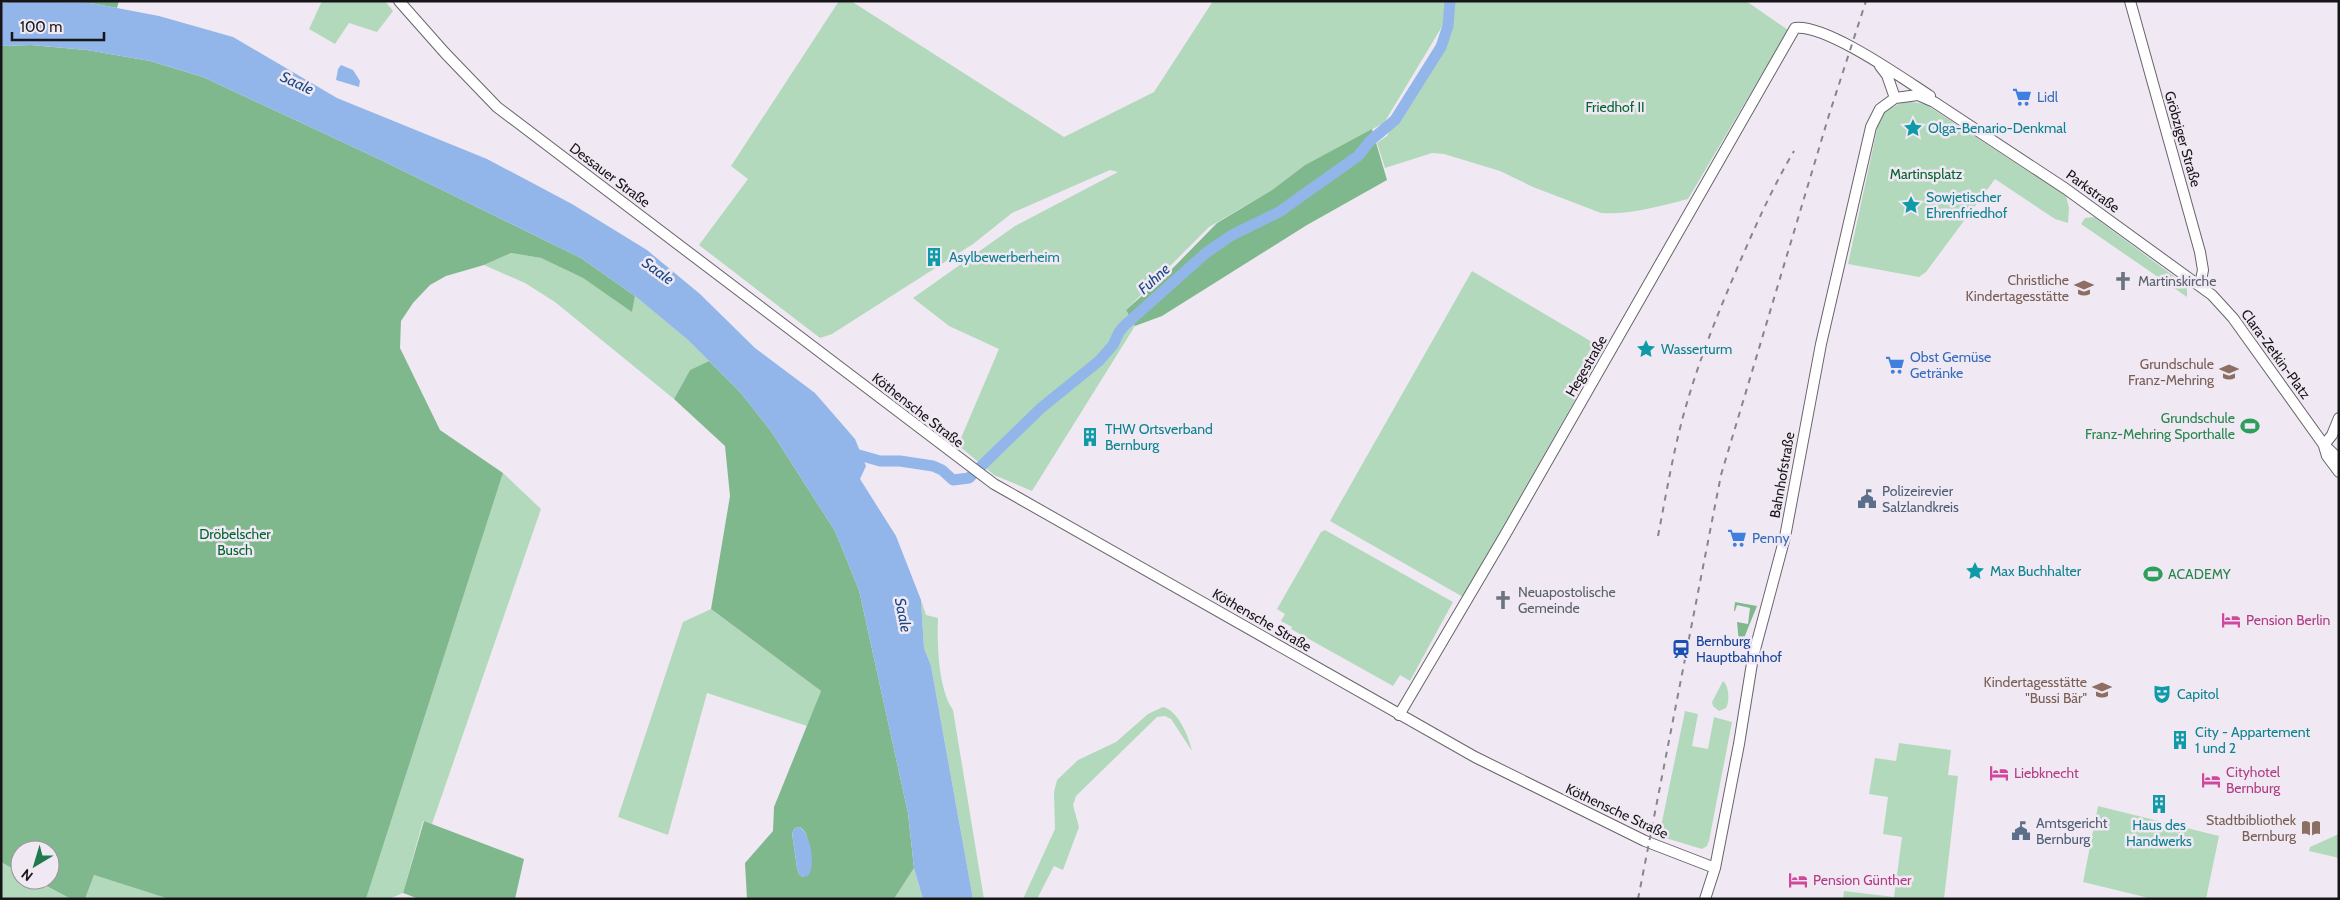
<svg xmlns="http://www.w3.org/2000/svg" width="2340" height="900" viewBox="0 0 2340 900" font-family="Cabin,sans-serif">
<rect width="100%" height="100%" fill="#f0e9f3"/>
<path fill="#b3d9bc" d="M322 1H385L393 11 377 32 349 23 335 44 309 29Z
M839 1H851L1064 137 1154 92 1213 1H1449L1446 20 1384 123 1305 165 1272 190 1209 227 1126 310 1135 326 1032 491 994 475 958 445 999 349 949 326 913 298 1015 226 1118 172 1110 170 1012 213 973 244 832 334 820 338 699 245 748 179 731 166Z
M1450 1H1746L1788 30 1688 199C1660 206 1630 215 1601 213L1533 187 1500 171 1444 154 1432 153 1385 168 1377 143 1387 136 1448 22Z
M1904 101 1925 104 2066 196 2069 208 2068 223 2055 219 1995 179 1926 272 1919 277 1848 264 1878 125 1884 112Z
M2094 217 2183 283 2187 288V297L2081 224 2085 218Z
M511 253 541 258 583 278 632 311 635 296 688 340 709 361 690 370 674 399 555 302 525 283 484 265Z
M1472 271 1604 349 1463 597 1330 521Z
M503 473 541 509 432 824 423 821 403 893 389 899H366Z
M1325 530 1453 602 1410 681 1400 675 1393 686 1291 629 1292 627 1281 621 1285 614 1277 609 1321 532Z
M921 600 926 615 938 618C937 644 938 688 953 710L984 899H973L931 666 924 648Z
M711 609 821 691 807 726 707 693 668 835 618 817 683 622Z
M1723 681C1729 686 1730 701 1726 708L1719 711 1713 706 1712 702Z
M1163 707C1178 710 1189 737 1192 751L1171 719 1165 716 1157 717 1076 796 1073 805 1079 827 1063 870 1054 866 1037 899H1023L1055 829 1054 792 1057 780 1078 760 1116 742 1148 714Z
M1685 711 1698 714 1692 746 1708 749 1714 717 1732 722 1709 841 1707 846 1702 849 1659 836Z
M1899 743 1951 750 1948 775 1958 776 1944 899H1843L1844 891 1894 897 1902 837 1883 834 1888 797 1869 794 1875 758 1896 761Z
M2098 806 2219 836 2206 899H2153L2083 882Z
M2339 834V858L2309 851 2310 847Z
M1 862 20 873V880H34L71 899H1Z
M914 868 923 899H894Z
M94 875 169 899H85Z"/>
<path fill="#80b88e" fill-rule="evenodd" d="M1 1H119L117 8 91 3Z
M31 45 87 50 150 61 203 77 381 160 581 258 635 296 632 312 583 278 541 258 511 253 484 265 446 276 430 285 413 303 401 321 400 348 440 430 503 473 366 899H169L94 875 85 899H71L35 880H50V850H20V873L1 862V46Z
M1372 129 1387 180 1307 225 1162 316 1135 326 1126 310 1172 269 1217 223 1272 190 1305 165Z
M709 361 740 392 771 431 835 531 859 590 908 813 914 868 894 899H747L745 863 773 831 774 807 821 691 711 609 730 496 725 446 674 399 690 370ZM800 827C815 838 805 861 803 877L799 874 797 868 792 833 795 828Z
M1735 602 1757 606 1742 643H1739L1737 622 1748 624 1750 608 1737 605 1735 611H1734Z
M424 821 524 859 515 899H419L403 893Z"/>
<path fill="#92b6ea" d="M20 1 91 3 159 16 233 37 337 98 487 159 572 204 647 250 700 294 755 348 815 393 855 439 866 466 860 479 896 536 921 600 924 648 931 666 973 899H923L914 868 908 813 859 590 835 531 771 431 740 392 688 340 635 296 581 258 381 160 203 77 150 61 87 50 31 45 1 46V3Z
M341 65 353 70 360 81 359 87 336 80 338 69Z
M800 827C811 835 816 866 808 876L803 877 799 874 797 868 792 833 795 828Z"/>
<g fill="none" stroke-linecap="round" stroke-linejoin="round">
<path stroke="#92b6ea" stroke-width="11" d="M848 459 859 455 880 461H900L933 466 942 470 953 480 969 478 1041 408 1099 361 1113 345 1119 332 1124 326 1207 252 1232 235 1279 212 1358 156 1370 141 1395 120 1441 47 1448 26 1450 1"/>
<g stroke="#69636c" stroke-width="12">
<path id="secondary" d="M399 1 445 53 497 107 994 484 1475 757 1645 841 1715 868
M2130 1 2200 252 2203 270 2200 285
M1880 66 1887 75 1895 98
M2324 445 2332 435 2339 418
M2324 446 2327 456 2339 472
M1399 715 1505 535 1795 28C1826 24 1902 78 1930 96
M1705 899 1715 868 1739 744 1753 657 1785 537 1821 344 1871 127 1880 109 1895 98 1918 95 1934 102 2066 189 2212 295 2233 318 2324 445 2339 459"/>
</g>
<use href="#secondary" stroke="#fff" stroke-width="10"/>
<path stroke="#89858b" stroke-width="2" stroke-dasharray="6 6" stroke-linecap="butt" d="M1658 536C1666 495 1673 453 1684 413 1699 359 1720 308 1742 257 1758 220 1774 185 1794 151
M1638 899 1721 475 1829 115 1866 1"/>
</g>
<defs>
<g id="supermarket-bare" transform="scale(1.5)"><path d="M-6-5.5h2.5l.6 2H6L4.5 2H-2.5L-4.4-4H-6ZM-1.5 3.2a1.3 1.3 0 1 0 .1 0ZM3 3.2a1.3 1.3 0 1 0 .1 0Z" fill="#3f7fe0" stroke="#f0e9f3" stroke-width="2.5" paint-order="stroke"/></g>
<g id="sight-bare" transform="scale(1.5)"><path d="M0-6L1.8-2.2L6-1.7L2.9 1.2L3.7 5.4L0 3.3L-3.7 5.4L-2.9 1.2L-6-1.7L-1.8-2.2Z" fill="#0f9aa8" stroke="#f0e9f3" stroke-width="2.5" paint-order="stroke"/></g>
<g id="building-bare" transform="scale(1.5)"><path d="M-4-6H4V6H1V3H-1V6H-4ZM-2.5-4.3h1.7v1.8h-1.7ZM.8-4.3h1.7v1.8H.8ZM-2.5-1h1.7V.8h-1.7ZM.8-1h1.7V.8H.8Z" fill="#0f9aa8" stroke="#f0e9f3" stroke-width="2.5" paint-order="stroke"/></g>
<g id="church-bare" transform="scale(1.5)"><path d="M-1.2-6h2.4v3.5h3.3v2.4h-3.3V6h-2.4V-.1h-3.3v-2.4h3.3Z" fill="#6b7280" stroke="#f0e9f3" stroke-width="2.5" paint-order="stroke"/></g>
<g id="school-bare" transform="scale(1.5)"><path d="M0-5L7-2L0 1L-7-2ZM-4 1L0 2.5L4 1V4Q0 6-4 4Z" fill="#8d6e63" stroke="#f0e9f3" stroke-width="2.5" paint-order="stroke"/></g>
<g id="stadium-bare" transform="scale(1.5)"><path d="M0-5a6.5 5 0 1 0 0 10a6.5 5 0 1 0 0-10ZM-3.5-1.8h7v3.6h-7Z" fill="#2e9e5b" stroke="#f0e9f3" stroke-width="2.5" paint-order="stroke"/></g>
<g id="civic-bare" transform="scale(1.5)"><path d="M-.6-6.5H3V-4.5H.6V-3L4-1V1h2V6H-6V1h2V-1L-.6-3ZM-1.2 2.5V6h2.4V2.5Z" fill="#5c6f8a" stroke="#f0e9f3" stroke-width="2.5" paint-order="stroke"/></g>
<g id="hotel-bare" transform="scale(1.5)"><path d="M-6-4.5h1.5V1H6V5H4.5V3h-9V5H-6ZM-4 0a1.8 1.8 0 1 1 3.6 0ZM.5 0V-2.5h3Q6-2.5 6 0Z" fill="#d1479c" stroke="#f0e9f3" stroke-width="2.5" paint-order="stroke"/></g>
<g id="station-bare" transform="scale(1.5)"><path d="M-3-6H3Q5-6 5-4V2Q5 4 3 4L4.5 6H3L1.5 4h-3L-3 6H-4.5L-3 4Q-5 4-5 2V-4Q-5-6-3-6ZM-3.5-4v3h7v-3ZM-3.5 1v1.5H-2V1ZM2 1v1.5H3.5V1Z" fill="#1a4fb4" stroke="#f0e9f3" stroke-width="2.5" paint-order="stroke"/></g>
<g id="theatre-bare" transform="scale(1.5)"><path d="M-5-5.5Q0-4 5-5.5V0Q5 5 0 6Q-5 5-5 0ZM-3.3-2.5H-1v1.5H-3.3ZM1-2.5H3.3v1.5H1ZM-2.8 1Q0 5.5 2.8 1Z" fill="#0f9aa8" stroke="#f0e9f3" stroke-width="2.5" paint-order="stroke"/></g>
<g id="library-bare" transform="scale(1.5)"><path d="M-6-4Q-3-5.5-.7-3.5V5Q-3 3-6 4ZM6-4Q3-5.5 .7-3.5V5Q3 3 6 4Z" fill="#8d6e63" stroke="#f0e9f3" stroke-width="2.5" paint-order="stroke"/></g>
</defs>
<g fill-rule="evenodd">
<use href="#supermarket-bare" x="2022" y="97"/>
<use href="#sight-bare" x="1913" y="128"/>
<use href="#sight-bare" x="1911" y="205"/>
<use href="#building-bare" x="934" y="257"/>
<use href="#church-bare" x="2123" y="281"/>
<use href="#school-bare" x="2084" y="288"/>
<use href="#sight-bare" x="1646" y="349"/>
<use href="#supermarket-bare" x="1895" y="365"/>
<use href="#school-bare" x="2229" y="372"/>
<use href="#stadium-bare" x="2250" y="426"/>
<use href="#building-bare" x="1090" y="437"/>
<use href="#civic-bare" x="1867" y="499"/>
<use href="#supermarket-bare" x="1737" y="538"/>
<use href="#sight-bare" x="1975" y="571"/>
<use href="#stadium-bare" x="2153" y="574"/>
<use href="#church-bare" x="1503" y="600"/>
<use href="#hotel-bare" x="2231" y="620"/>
<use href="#station-bare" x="1681" y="649"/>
<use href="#school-bare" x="2102" y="690"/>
<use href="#theatre-bare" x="2162" y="694"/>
<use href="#building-bare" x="2180" y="740"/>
<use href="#hotel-bare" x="1999" y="773"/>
<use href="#hotel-bare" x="2211" y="780"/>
<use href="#building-bare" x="2159" y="804"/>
<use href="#library-bare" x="2311" y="828"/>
<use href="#civic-bare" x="2021" y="831"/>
<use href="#hotel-bare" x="1798" y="880"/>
</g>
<g text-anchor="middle" stroke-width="5" stroke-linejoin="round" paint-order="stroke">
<g font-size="14" fill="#366cbe" stroke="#f0e9f3" text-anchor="start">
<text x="2037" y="102">Lidl</text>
<text x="1910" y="362">Obst Gemüse<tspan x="1910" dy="16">Getränke</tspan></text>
<text x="1752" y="543">Penny</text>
</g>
<g font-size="14" fill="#046431" stroke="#f0e9f3">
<text x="1615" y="112">Friedhof II</text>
<text x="1926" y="179">Martinsplatz</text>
<text x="235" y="539">Dröbelscher<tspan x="235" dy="16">Busch</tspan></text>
</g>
<g font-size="14" fill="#0d838f" stroke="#f0e9f3" text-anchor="start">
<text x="1928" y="133">Olga-Benario-Denkmal</text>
<text x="1926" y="202">Sowjetischer<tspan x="1926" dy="16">Ehrenfriedhof</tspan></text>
<text x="949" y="262">Asylbewerberheim</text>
<text x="1661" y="354">Wasserturm</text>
<text x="1105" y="434">THW Ortsverband<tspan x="1105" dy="16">Bernburg</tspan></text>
<text x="1990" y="576">Max Buchhalter</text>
<text x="2177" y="699">Capitol</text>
<text x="2195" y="737">City - Appartement<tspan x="2195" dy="16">1 und 2</tspan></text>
<text x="2159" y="830" text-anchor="middle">Haus des<tspan x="2159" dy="16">Handwerks</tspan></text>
</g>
<g font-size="14" fill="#171518" stroke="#f0e9f3">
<text transform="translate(2183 139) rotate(74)" y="5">Gröbziger Straße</text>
<text transform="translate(610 175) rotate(37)" y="5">Dessauer Straße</text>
<text transform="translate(2093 191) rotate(36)" y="5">Parkstraße</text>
<text transform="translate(2276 354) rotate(54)" y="5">Clara-Zetkin-Platz</text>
<text transform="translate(1586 366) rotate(-60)" y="5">Hegestraße</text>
<text transform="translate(918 410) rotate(38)" y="5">Köthensche Straße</text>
<text transform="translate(1782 475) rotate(-80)" y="5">Bahnhofstraße</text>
<text transform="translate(1262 620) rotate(30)" y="5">Köthensche Straße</text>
<text transform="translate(1617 811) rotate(25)" y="5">Köthensche Straße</text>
</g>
<g font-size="14" fill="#785e54" stroke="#f0e9f3" text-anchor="end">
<text x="2069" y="285">Christliche<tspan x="2069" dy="16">Kindertagesstätte</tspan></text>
<text x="2214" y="369">Grundschule<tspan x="2214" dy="16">Franz-Mehring</tspan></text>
<text x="2087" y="687">Kindertagesstätte<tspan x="2087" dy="16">"Bussi Bär"</tspan></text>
<text x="2296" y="825">Stadtbibliothek<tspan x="2296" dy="16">Bernburg</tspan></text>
</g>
<g font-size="14" fill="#5b616d" stroke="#f0e9f3" text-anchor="start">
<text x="2138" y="286">Martinskirche</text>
<text x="1518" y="597">Neuapostolische<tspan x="1518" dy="16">Gemeinde</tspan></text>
</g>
<g font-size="14" fill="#27864d" stroke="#f0e9f3" text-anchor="end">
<text x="2235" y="423">Grundschule<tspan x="2235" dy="16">Franz-Mehring Sporthalle</tspan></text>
<text x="2168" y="579" text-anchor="start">ACADEMY</text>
</g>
<g font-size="14" fill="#4e5e75" stroke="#f0e9f3" text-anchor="start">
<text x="1882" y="496">Polizeirevier<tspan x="1882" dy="16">Salzlandkreis</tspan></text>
<text x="2036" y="828">Amtsgericht<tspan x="2036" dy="16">Bernburg</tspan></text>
</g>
<g font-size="14" fill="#b23c85" stroke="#f0e9f3" text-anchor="start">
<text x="2246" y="625">Pension Berlin</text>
<text x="2226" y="777">Cityhotel<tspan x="2226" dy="16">Bernburg</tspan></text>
<text x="2014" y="778">Liebknecht</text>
<text x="1813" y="885">Pension Günther</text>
</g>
<g font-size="14" fill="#164399" stroke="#f0e9f3" text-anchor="start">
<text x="1696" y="646">Bernburg<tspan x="1696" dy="16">Hauptbahnhof</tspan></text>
</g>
<g font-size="15" font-style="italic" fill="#194784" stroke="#f0e9f3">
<text transform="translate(297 83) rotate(25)" y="5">Saale</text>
<text transform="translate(658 271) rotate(36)" y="5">Saale</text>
<text transform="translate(1154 279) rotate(-42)" y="5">Fuhne</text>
<text transform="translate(903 615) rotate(79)" y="5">Saale</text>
</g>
</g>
<rect width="2340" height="900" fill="none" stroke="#171518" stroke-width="5"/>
<g transform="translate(35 865) rotate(218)"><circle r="24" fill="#f0e9f3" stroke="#99949b"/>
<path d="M0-4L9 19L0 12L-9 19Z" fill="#1f7a4f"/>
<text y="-8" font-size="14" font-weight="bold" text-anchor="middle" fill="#171518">N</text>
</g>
<path d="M12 32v8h92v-8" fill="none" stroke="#171518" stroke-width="2.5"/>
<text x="20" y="32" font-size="15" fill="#171518" stroke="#f0e9f3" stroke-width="4" paint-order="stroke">100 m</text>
</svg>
